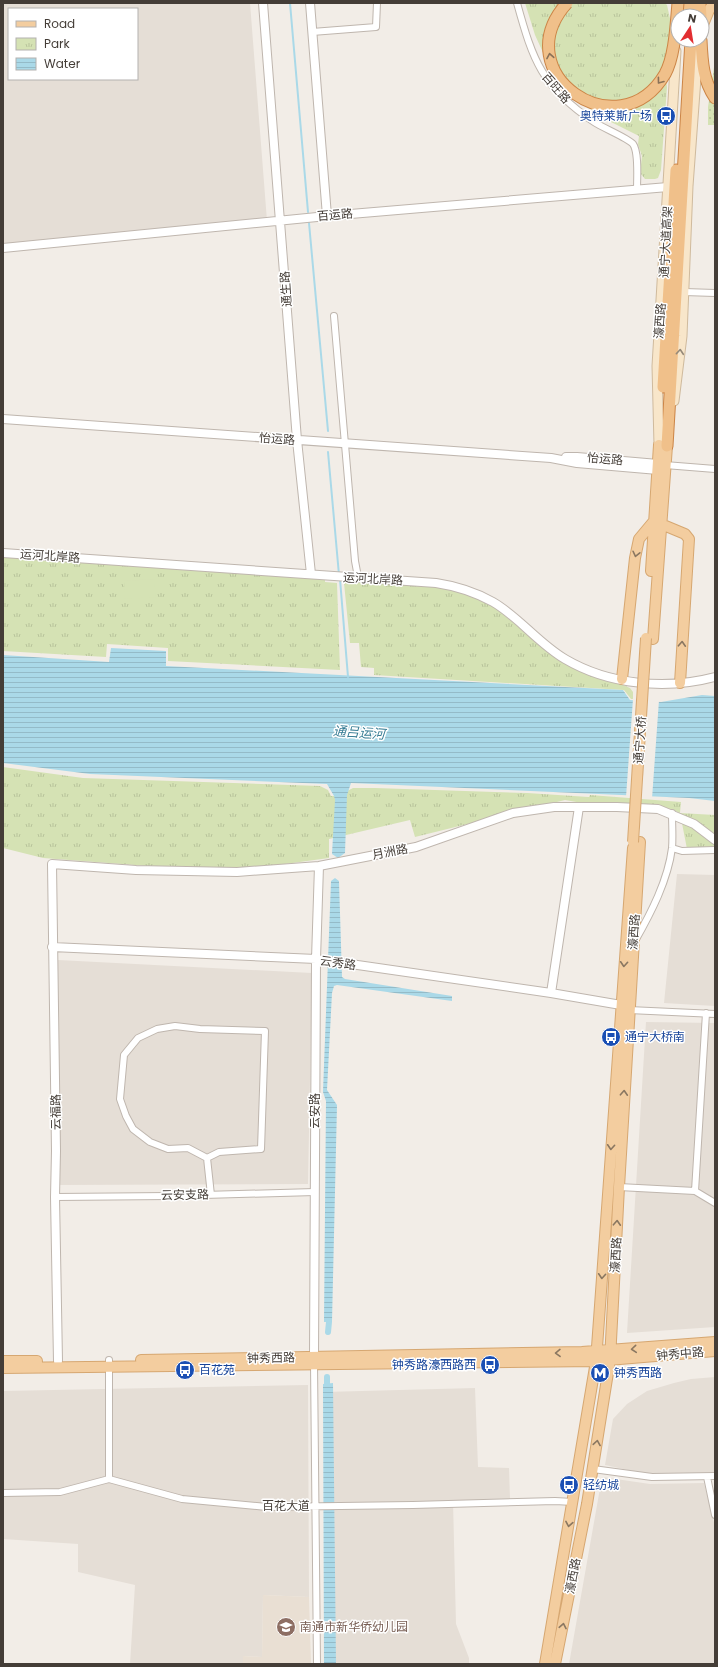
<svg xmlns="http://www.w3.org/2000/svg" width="718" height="1667" viewBox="0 0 718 1667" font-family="Poppins,'Noto Sans SC',sans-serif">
<defs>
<pattern id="grass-dots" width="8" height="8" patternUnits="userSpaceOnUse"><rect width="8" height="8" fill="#d5e2b4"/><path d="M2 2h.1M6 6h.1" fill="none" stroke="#b8c39b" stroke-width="1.8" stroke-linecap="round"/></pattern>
<pattern id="park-tufts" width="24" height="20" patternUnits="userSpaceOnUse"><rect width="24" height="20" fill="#d5e2b4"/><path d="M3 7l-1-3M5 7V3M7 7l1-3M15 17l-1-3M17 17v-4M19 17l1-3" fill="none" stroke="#b8c39b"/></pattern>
<pattern id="water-rules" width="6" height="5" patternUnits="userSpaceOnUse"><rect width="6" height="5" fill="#aad9e8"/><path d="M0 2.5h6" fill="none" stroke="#94bbc8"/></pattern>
</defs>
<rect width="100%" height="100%" fill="#f2ede7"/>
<path fill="#e5ded6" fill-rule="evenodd" d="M3 3H250L267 221 3 245ZM9 9H137V79H9Z
M677 874 715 875V1006L664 1003Z
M58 960 312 973 308 1184 53 1185Z
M646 1022 715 1023V1327L627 1333Z
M715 1377V1473L651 1475 605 1465 613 1419 627 1404 647 1391 674 1383 691 1379Z
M308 1385 309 1597 263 1595 262 1657 244 1656 243 1664H130L135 1585 78 1572V1544L3 1539V1391Z
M475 1388 478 1467 509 1468 510 1499 453 1501 456 1624 469 1658V1664H327L324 1392Z
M602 1477 650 1484 704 1483 715 1526V1664H569Z"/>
<path fill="#e9dfd3" d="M263 1595 309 1597 311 1664H243V1656L262 1657Z"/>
<path fill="url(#grass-dots)" d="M715 24V125H708V107L714 67Z"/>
<path fill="url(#park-tufts)" d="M525 3H665L667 5 671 23 666 80 667 87 661 170 658 178 655 179H645L640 173 642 156 638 144 639 136 609 121 590 109 579 101 551 70 535 35Z
M3 557 325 579V582L337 583 340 670 168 661V648L107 644 106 657 3 651Z
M348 580 437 586 470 595 494 607 552 654 630 688 633 692V699H631L624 690 374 675V668L361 667 359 643H350L344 583H348Z
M3 767 83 778 320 786 328 790 331 796H345L347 791 353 788H375L527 793 589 797 590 795 681 802 680 813 715 815V851L687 849 680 813C647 798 621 805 587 804 580 803 573 801 565 800L415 837 410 820 329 839V858L227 872 43 858 3 848Z"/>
<path fill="#d5e2b4" d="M154 579 156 597 125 599 124 581Z"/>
<path fill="url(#water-rules)" d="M111 648 166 651V666L623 690 630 700 661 702 702 695 715 696V801L689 798 351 783 347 795 345 853 338 858 332 854 335 800 334 796 327 784 90 774 3 763V655L109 662Z
M335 878 339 881 342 977 345 979 452 996V1001L337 985 334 986 332 993 327 1090 337 1105 332 1322H324L326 1101 323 1092 331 881Z
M333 1383 336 1664H324L323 1384Z"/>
<path fill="#f2ede7" d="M633 699 659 700 652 799 626 797Z"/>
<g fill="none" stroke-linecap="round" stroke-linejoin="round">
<path stroke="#aad9e8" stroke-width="2" d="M290 3 308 212
M309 223 328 431
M328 452 339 575
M340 579 348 677"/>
<path stroke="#aad9e8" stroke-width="6" d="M328 1332 329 1322
M327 1377V1384"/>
<g stroke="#bfb6ae" stroke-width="8">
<path id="minor" d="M517 3C533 61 542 87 594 122 603 128 628 138 633 144 639 152 637 179 637 189
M312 32 376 27 377 3
M684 292 715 293
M334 316 355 561 358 577
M665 465 715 469
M672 848 682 851 715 850
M635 941C651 913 668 880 672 848 673 837 672 825 672 813
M629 1010 715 1014
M207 1158 219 1152 261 1149 265 1031 200 1029 175 1026 157 1029 138 1038 124 1055 120 1099 126 1116 133 1129 150 1142 168 1149 188 1148 207 1158 211 1195
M619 1187 695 1191 715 1203
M695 1191 706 1013
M55 1197 169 1196 315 1192
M109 1360V1479
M314 1363 317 1664
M593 1469 652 1477 715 1476
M707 1477 715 1515
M3 1493 60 1492 109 1479 182 1499 267 1507 413 1505 555 1501 573 1502"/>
</g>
<g stroke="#bfb6ae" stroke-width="10">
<path id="tertiary" d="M263 3 297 440 311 574
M310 3 327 216
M3 248 327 216 668 187
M3 419 551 458 577 463 658 470
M566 457H577L658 464
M3 553 436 583C456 586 475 592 493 602 519 617 538 643 565 659 609 685 666 690 715 677
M52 947 316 959 551 993 621 1005
M551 993 579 807
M314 1357 316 959 319 866
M58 1361 55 1197 56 1151 52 864 136 870 237 872 319 866 416 847 513 813 554 807H617L658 809 694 824 715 840"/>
</g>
<g stroke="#cfba9d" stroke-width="11">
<path id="secondary" d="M674 401 682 336 688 186 698 51
M659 445 657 366 676 51"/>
</g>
<g stroke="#d6a771" stroke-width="12">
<path id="primary" d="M702 27 709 10 714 3
M661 524 685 534 689 539 680 683
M651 571 659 445
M653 639 667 446
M622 679 635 558 639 539 654 521
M141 1360 582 1352 715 1342
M3 1361H37
M3 1368 596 1361 715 1351
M545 1664 596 1361 633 848
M555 1664 587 1504 610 1360 619 1187 640 842"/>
</g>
<g stroke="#cc8547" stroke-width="13">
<path id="trunk" d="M700 3 701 16
M684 16 685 3
M692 16 693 3
M701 40C702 62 703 80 715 98
M663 387 676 170
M667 446 691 40"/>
</g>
<use href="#minor" stroke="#fff" stroke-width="6"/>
<use href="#tertiary" stroke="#fff" stroke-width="8"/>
<use href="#secondary" stroke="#f8e6ca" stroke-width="9"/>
<use href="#primary" stroke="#f3cd9f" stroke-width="10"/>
<use href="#trunk" stroke="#f0c08a" stroke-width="11"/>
<g stroke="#d6a771" stroke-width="12" stroke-linecap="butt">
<path id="primary-bridge" d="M633 842 646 638"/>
</g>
<g stroke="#cc8547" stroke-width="13" stroke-linecap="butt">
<path id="trunk-bridge" d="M567 3C504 73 619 152 665 74 675 56 676 24 678 3"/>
</g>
<use href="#primary-bridge" stroke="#f3cd9f" stroke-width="10"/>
<use href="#trunk-bridge" stroke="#f0c08a" stroke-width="11"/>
</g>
<defs><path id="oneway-chevron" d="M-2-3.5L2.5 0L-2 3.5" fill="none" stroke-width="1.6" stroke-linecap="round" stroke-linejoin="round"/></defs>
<g stroke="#897158">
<use href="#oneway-chevron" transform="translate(550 56) rotate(-100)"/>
<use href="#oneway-chevron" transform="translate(660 81) rotate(127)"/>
</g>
<use stroke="#958979" href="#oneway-chevron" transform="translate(680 352) rotate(-85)"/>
<g stroke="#8a7761">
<use href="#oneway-chevron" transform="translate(636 554) rotate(103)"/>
<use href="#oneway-chevron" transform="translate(682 644) rotate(-87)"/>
<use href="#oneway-chevron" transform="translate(624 964) rotate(94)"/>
<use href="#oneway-chevron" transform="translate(624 1093) rotate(-87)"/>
<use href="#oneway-chevron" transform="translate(611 1147) rotate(94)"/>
<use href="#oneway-chevron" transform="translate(617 1223) rotate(-87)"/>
<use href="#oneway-chevron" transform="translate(602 1276) rotate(94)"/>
<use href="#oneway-chevron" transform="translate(634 1349) rotate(175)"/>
<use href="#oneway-chevron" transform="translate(558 1353) rotate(179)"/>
<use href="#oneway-chevron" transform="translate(597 1443) rotate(-81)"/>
<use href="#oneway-chevron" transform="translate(569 1524) rotate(100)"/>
<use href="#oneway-chevron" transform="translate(563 1626) rotate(-79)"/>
</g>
<defs>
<g id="bus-disc" transform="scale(1)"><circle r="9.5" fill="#1a4fb4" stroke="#fff"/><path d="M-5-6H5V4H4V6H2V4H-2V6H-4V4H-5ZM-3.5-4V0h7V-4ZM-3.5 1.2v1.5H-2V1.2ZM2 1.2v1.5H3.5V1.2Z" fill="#fff"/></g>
<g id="metro-disc" transform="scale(1)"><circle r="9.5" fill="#1a4fb4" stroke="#fff"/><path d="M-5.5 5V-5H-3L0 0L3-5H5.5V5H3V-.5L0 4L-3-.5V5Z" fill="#fff"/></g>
<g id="school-disc" transform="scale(1)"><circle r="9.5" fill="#8d6e63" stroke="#fff"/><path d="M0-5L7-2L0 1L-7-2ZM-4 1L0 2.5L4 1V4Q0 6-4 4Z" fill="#fff"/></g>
</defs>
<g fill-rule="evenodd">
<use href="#bus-disc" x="666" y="116"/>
<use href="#bus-disc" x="611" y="1037"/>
<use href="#bus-disc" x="490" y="1365"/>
<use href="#bus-disc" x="185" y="1370"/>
<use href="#metro-disc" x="600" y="1373"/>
<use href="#bus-disc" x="569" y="1485"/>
<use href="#school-disc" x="286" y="1627"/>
</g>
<g text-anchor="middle" stroke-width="3" stroke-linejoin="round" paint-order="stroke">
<g font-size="12" fill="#443d37" stroke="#fff">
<text transform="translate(556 88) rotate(49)" y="4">百旺路</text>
<text transform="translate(335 215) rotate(-5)" y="4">百运路</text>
<text transform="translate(666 242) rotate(-87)" y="4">通宁大道高架</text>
<text transform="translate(286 289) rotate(-94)" y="4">通生路</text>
<text transform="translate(660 321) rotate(-86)" y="4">濠西路</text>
<text transform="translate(277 439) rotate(4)" y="4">怡运路</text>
<text transform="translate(605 459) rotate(5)" y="4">怡运路</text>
<text transform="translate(50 556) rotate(4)" y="4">运河北岸路</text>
<text transform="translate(373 579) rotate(3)" y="4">运河北岸路</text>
<text transform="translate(640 740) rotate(-86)" y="4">通宁大桥</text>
<text transform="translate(390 852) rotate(-11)" y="4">月洲路</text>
<text transform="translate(634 932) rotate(-86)" y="4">濠西路</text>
<text transform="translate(338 963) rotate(8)" y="4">云秀路</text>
<text transform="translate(315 1111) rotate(-90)" y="4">云安路</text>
<text transform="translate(56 1112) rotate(-91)" y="4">云福路</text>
<text transform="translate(185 1195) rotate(-1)" y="4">云安支路</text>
<text transform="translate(616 1255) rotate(-87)" y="4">濠西路</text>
<text transform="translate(680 1354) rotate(-5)" y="4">钟秀中路</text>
<text transform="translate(271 1358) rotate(-1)" y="4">钟秀西路</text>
<text x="286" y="1510">百花大道</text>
<text transform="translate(573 1576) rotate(-79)" y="4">濠西路</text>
</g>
<g font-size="12" fill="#164399" stroke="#fff" text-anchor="start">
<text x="652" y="120" text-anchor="end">奥特莱斯广场</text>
<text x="625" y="1041">通宁大桥南</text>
<text x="476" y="1369" text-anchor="end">钟秀路濠西路西</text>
<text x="199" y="1374">百花苑</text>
<text x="614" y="1377">钟秀西路</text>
<text x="583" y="1489">轻纺城</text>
</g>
<g font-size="12" fill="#785e54" stroke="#fff" text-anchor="start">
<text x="300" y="1631">南通市新华侨幼儿园</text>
</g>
<g font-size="13" font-style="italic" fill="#387d95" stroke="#fff">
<text transform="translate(359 732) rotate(4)" y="5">通吕运河</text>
</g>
</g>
<rect width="718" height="1667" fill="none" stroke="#443d37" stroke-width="8"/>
<rect x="8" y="8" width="130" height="72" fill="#ffffff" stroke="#b4b1af"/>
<rect x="16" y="21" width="20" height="6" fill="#f3cd9f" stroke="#b4b1af"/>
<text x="44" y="28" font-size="12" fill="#443d37">Road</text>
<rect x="16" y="38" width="20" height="12" fill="url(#park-tufts)" stroke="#b4b1af"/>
<text x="44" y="48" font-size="12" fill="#443d37">Park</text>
<rect x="16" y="58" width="20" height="12" fill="url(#water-rules)" stroke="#b4b1af"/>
<text x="44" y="68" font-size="12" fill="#443d37">Water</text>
<g transform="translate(690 28) rotate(12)"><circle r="19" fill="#ffffff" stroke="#b4b1af"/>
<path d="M0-3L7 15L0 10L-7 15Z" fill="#e22e31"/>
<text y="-6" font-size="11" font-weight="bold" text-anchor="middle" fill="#443d37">N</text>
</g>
</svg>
